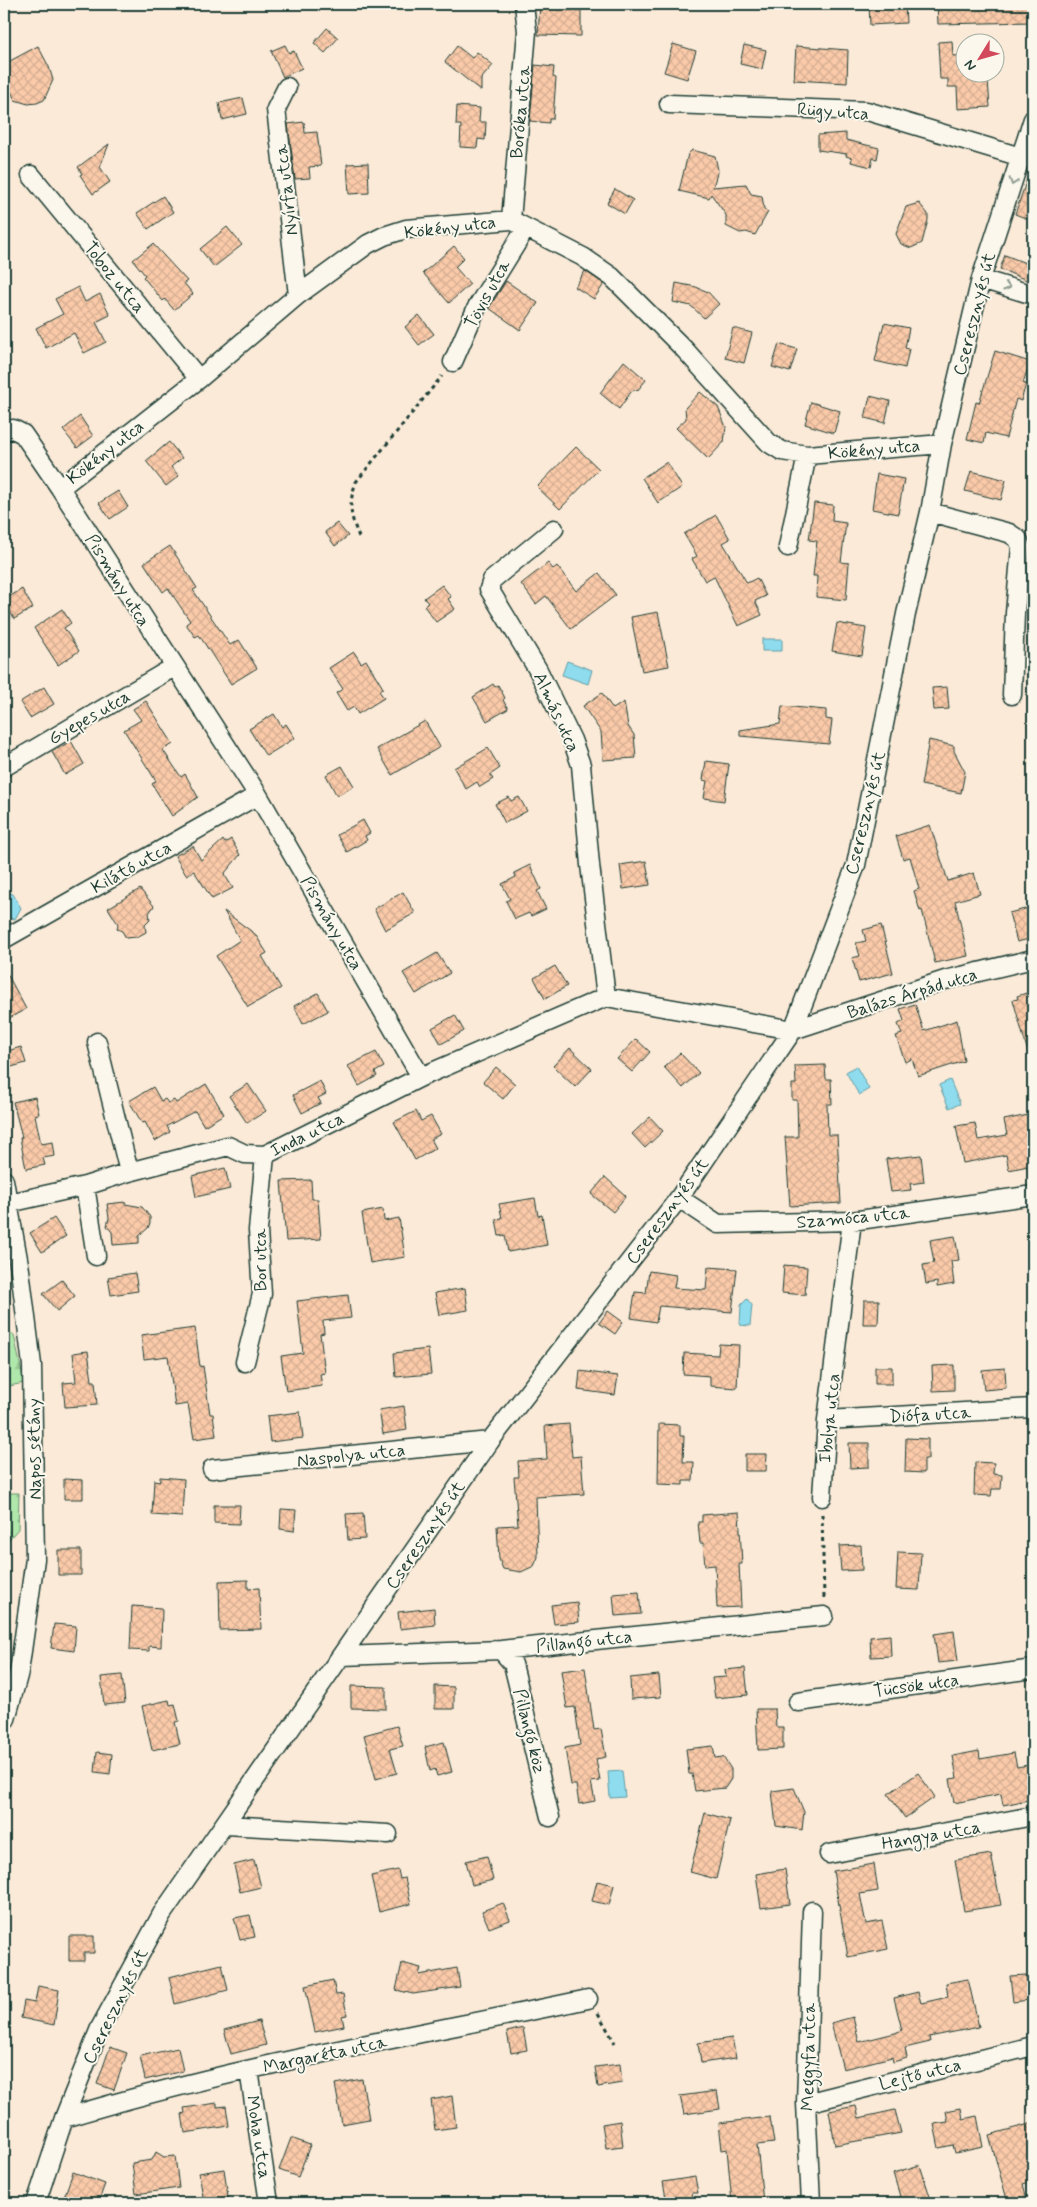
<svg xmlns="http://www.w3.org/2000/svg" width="1037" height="2207" viewBox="0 0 1037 2207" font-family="Mynerve,sans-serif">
<defs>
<pattern id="forest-firs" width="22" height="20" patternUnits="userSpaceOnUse" patternTransform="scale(1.25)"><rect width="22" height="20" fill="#b0e7ab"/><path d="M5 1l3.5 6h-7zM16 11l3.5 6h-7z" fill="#97c794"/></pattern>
<pattern id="building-cross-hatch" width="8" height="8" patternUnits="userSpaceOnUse" patternTransform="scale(1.25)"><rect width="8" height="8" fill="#facaa9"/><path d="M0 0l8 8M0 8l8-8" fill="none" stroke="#d6ae92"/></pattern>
</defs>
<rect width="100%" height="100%" fill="#fbead8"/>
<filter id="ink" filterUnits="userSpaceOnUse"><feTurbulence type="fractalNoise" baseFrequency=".02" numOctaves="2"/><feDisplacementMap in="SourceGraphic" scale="10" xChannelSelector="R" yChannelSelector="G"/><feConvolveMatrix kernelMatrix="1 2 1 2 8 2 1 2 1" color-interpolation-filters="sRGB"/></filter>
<g filter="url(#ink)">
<path fill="url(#forest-firs)" stroke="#689270" d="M4 1329 14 1335 24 1383 4 1387Z
M4 1493H19L18 1529 4 1545Z"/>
<path fill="#8edcee" stroke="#629ca4" d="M762 639H782V651H762Z
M567 661 592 670 588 684 562 675Z
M4 892 13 894 21 908 15 919 4 917Z
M856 1066 869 1089 859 1095 846 1072Z
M950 1080 960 1104 949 1108 939 1085Z
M747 1299 752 1305 750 1326 740 1325 741 1305Z
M622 1771 625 1797 610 1798 608 1772Z"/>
<path fill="url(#building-cross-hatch)" stroke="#1f3d34" d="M540 4H567V10H581V36L538 35Z
M869 4H905L906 23 870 25Z
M937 4H1033V22L938 24Z
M327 28 338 38 325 53 314 43Z
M952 41 953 56 964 55V72H980V80H988L990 107 958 109 957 87H948V79H940L938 42Z
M673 44 696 51 687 79 664 72Z
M285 45 289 53 294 51 302 68 283 77 271 51Z
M744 45 766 50 762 69 740 64Z
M38 46 49 67 53 80 44 100 37 103 28 104 15 100 4 77 10 61Z
M457 46 472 58 477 52 493 65 481 79V91L445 62Z
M796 46 848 50 847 83 794 80Z
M535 65 554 67 553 77 556 78 553 119H549V123L530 121Z
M243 98 247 114 222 120 219 103Z
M457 106 480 108 479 122H486L485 140 478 139 477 148 460 147 461 125H456Z
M304 122 305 133 317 132 321 166 309 167 310 178 295 179 288 124Z
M846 133V140L879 148 877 159 873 158 871 167 851 162 852 158 846 156 847 154 818 150V135Z
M109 144 100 167 110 182 93 194 80 175 82 174 78 167Z
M692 150 715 156 718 170 713 187 746 184 751 194 762 196 764 209 768 212 755 235 746 232 740 233 726 226V215L711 194 709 198 679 191 688 154Z
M368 163 369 193 349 194 347 164Z
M1031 168H1033V221L1015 214Z
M615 189 633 200 625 214 607 203Z
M163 196 173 212 148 229 137 213Z
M919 203 928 214V220L922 243 911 248 901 244 896 234 906 207Z
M227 227 242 245 214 267 200 249Z
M153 244 187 281 184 283 193 294 174 310 165 299 163 301 143 277 145 275 133 260Z
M454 246 464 258 455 267 470 284 449 303 423 273Z
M1005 255 1033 266 1029 281 1000 269Z
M585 271 604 284 594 299 575 287Z
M506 281 538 303 520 330 489 308Z
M676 283 696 287 708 292 719 304 704 318 691 306 673 302Z
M78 287 85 302 100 294 110 315 96 322 106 342 84 353 74 333 46 348 36 328 63 314 55 299Z
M419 315 434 334 419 345 405 327Z
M884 323 909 328 905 348 909 349 905 368 875 361Z
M733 328 752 333 744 363 725 358Z
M779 344 797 349 790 372 772 367Z
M995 351 1030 362 1023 383 1026 384 1021 401 1016 399 1006 438 986 433 984 443 967 439 976 402 979 403Z
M624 361 646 380 637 391 635 389 631 392 619 409 600 393Z
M700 392 718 407 726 427 724 442 708 459 676 428 686 419 685 408Z
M870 396 890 401 885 423 865 418Z
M811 402 840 411 834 433 805 424Z
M80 416 93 436 77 448 63 430Z
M169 442 182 458 171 467 179 476 166 486 146 461Z
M576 447 599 469 560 509 537 487Z
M667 462 682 487 658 503 642 478Z
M971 471 1006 480 1001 500 965 491Z
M877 474 904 479 898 514 872 509Z
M118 491 128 507 110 519 99 503Z
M814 503 833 505 832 521 846 523 841 562 849 563 846 600 816 597 817 576H813L817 541 809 540Z
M716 515 730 539 723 543 747 583 757 578 766 596 755 601 762 615 738 626 714 576 705 581 692 559 697 556 684 534Z
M337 523 348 536 335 546 325 532Z
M170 546 197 588 193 590 230 645 239 640 257 668 231 684 199 635 195 637 186 624 190 621 168 588 163 592 144 563Z
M548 563 553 569 557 566 576 591 599 573 616 595 571 629 546 596 536 604 521 584Z
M442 585 451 597 448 599 455 609 436 622 424 606 428 603 424 598Z
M22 589 33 608 14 619 4 600Z
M62 609 71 623 64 628 79 651 58 665 34 628Z
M658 612 669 666 642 671 631 617Z
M837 623 866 628 862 656 832 651Z
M354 652 361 663 366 660 383 688 379 691 384 698 358 714 354 707 347 711 336 693 343 689 329 668Z
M493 684 495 687 498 685 505 698 503 700 508 709 487 721 473 697Z
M44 687 54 704 30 718 20 702Z
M947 687 949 709 934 710 932 688Z
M602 693 613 709 624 702 628 726 634 735 636 758 603 760 601 732 583 706Z
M146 701 173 744 163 750 181 777 185 774 198 797 172 816 152 784 156 781 124 730 141 720 133 709Z
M782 706 826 710V719L832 720 829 744 740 736V730L780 724Z
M274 714 282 727 286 724 295 738 266 756 249 729Z
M425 721 440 747 392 775 377 749Z
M929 740 954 746V751L965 772 961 793 921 785Z
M71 741 84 764 65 775 52 752Z
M488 748 500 768 490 775 493 779 480 787 477 782 466 789 454 768Z
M706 761 729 764 724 801 704 798 707 781 703 780Z
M342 766 354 786 337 796 326 775Z
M509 797 511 801 519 797 527 811 505 823 495 804Z
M363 820 370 833 365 836 367 840 347 852 337 835Z
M930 825 948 881 974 873 980 894 955 901 968 956 935 963 922 910 920 911 914 891 919 889 910 857 903 859 896 836Z
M231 839 240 855 224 874 233 888 212 899 194 871 186 875 175 856 193 846 201 860 223 840 225 843Z
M646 861 650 885 623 889 620 865Z
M530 865 541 889 537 891 546 909 531 916 529 913 515 919 506 901 510 899 502 884 516 877 514 873Z
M140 889 154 906 149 913 150 920 145 925 146 932 137 937 126 938 122 931 117 929 118 924 108 908Z
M403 892 415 913 385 930 374 909Z
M1033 907V938L1017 942 1009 913Z
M224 911 255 934 267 953 262 956 281 988 248 1007 216 956 240 940Z
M881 925 893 973 859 982 852 958 860 956 856 943 866 941 863 930Z
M437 953 450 973 416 994 403 973Z
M555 966 567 986 545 999 534 978Z
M4 968 26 1009 4 1021Z
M1033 991V1055L1029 1056 1013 1000 1018 999 1017 996Z
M318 993 328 1011 303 1024 294 1006Z
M915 1004 924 1031 957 1020 964 1061 918 1076 912 1059 905 1062 896 1036 902 1034 898 1024 904 1021 900 1009Z
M455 1015 464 1031 441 1044 432 1028Z
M636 1039 650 1052 632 1072 617 1059Z
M21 1047 26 1063 4 1069V1052Z
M570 1048 592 1069 575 1087 553 1066Z
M376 1052 384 1067 375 1072 377 1076 359 1086 348 1066Z
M680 1053 699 1073 683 1088 664 1067Z
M825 1065 826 1079H831L832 1104H827L828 1135H837L841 1203 790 1206 785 1137H798L797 1100H792V1084H796L795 1066Z
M496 1067 515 1084 503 1099 483 1082Z
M320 1081 326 1094 318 1098 321 1103 302 1113 293 1095Z
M206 1084 224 1114 204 1126 195 1111 167 1126 170 1132 155 1141 145 1122 142 1123 129 1101 153 1087 161 1101 165 1099 168 1103 174 1100 176 1103Z
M248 1084 266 1111 247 1123 229 1096Z
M35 1097 39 1114 35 1115 41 1144 53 1142 55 1156 43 1158 45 1165 26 1169 20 1138 22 1137 13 1102Z
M416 1111 421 1121 431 1116 441 1134 431 1139 436 1148 415 1160 394 1122Z
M1033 1114V1165L1009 1170 1006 1155 963 1163 956 1126 975 1123 978 1140 1007 1135 1004 1120Z
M650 1117 663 1131 645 1148 632 1134Z
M921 1155 924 1182 910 1184 911 1190 891 1192 886 1159Z
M225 1168 230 1189 196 1197 192 1176Z
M605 1177 626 1196 613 1212 591 1194Z
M311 1180 312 1199H318L321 1239 286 1241 281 1181Z
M535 1198 538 1216 542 1215 547 1245 508 1252 505 1235 499 1236 496 1219 502 1218 499 1204Z
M125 1202V1204L142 1207 150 1217V1223L148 1228 139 1236V1243L113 1245 112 1232 107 1226 109 1218 107 1204Z
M383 1209 384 1221 399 1218 405 1257 370 1263 362 1213Z
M54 1218 66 1236 42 1252 30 1233Z
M955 1236 959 1260 951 1261 954 1284 937 1287V1282L926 1284 923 1265 934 1263 930 1240Z
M784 1265 807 1267 805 1295 782 1293Z
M708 1267 737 1269 732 1312 659 1306 656 1322 631 1318 635 1292 646 1293 649 1271 676 1275 674 1288 706 1290Z
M135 1273 138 1291 111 1295 108 1277Z
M62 1280 75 1296 57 1311 43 1294Z
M465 1288 468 1310 439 1315 435 1293Z
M348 1295 351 1318 323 1321 324 1333 320 1334 325 1373 320 1374 322 1386 286 1391 281 1356 303 1353 297 1301Z
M864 1300H879L878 1324H863Z
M608 1311 623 1322 615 1334 599 1323Z
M195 1328 200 1367 203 1366 210 1414H213L216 1436 194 1439 188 1404 175 1406 168 1356 144 1359 141 1335Z
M719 1344 739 1345 737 1388 710 1386V1376L683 1374 684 1353 718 1355Z
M428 1349 431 1374 396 1377 394 1353Z
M88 1351 92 1381H95L97 1405 65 1407 63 1383 76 1382 73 1353Z
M954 1365V1390L933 1391 932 1366Z
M875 1367H892V1384H875Z
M1005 1368 1006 1388 984 1390 982 1370Z
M580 1371 618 1376 615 1395 578 1390Z
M404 1406 407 1430 383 1434 379 1410Z
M300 1412 303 1438 270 1442 267 1416Z
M569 1424 572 1457 581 1456 584 1494 536 1497 538 1557 534 1566 521 1572 503 1569 499 1559 497 1526 518 1525 514 1477H519L518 1461 547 1459 545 1426Z
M659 1424 680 1425V1436H684L683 1462H694L693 1481H683V1485L658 1484Z
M906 1438 928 1439V1459H924V1473L905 1472Z
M849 1443H869V1467L850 1468Z
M745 1454H767L766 1471H745Z
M975 1462 994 1463 993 1474 1002 1475 1001 1489H992L991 1496 974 1495Z
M160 1477 184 1479 182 1517 152 1515 154 1480 160 1481Z
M64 1479 83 1480V1499H64Z
M214 1505H240L239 1524 214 1523Z
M281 1509 296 1510 294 1531 280 1529Z
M739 1512 742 1564H739L741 1607 717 1608 715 1565 705 1566 703 1543H700L698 1522H702V1515Z
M363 1513 365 1539 348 1540 346 1514Z
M861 1545 862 1570 841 1571 839 1546Z
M58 1550H81V1575H58Z
M898 1552 921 1553 919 1590 896 1589Z
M248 1580V1589L259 1588 261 1629 220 1630 219 1581Z
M639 1592 641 1614 615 1616 613 1594Z
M577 1602 579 1622 554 1624 551 1605Z
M132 1606 162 1608 161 1647 149 1646V1651L130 1650Z
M434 1608 435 1625 400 1629 398 1612Z
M54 1624 76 1626 74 1651 51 1648Z
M954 1631 958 1661 938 1663 934 1634Z
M890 1635 891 1656 871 1657 870 1637Z
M585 1668 594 1730 601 1729 606 1757 596 1759 600 1781 591 1782 595 1801 579 1804 576 1785H571L565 1748 580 1745 575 1707 567 1708 561 1671Z
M745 1668 748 1695 715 1698 712 1678 726 1677 725 1670Z
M122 1675 125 1703 104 1705 101 1677Z
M659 1675 661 1697 631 1699 630 1678Z
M351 1686 386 1687V1709L351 1708Z
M435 1686 454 1687V1709H435Z
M169 1700 170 1705 175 1704 179 1721 175 1722 180 1744 152 1750 142 1706Z
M756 1709H775L776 1727H783V1749L758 1750Z
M397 1726 403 1746 390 1749 397 1773 376 1779 364 1735Z
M444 1742 452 1772 437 1776 435 1769 430 1771 425 1747Z
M713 1746 715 1758 723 1757 731 1769V1779L725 1788 695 1791 692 1774H689L686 1749Z
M979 1751 980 1759 1014 1753 1017 1767 1028 1765 1033 1799 1003 1805 1001 1794 954 1803 950 1779 957 1778 953 1756Z
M97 1752 112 1754 110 1774 95 1772Z
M918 1773 935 1797 905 1818 888 1794Z
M794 1788 804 1812 802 1830 776 1826 772 1791Z
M705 1813 730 1820 716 1879 690 1872Z
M991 1854 1001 1905 964 1911 955 1860Z
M487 1856 493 1880 472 1885 466 1861Z
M254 1860 261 1887 240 1892 234 1865Z
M874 1864 878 1891 860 1894 866 1924 882 1921 888 1949 848 1957 833 1871Z
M785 1869 790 1904 761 1908 756 1874Z
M398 1870 400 1879 405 1878 411 1904 379 1912 371 1876Z
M597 1881 614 1885 609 1905 592 1901Z
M503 1903 510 1920 489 1928 482 1911Z
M250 1915 255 1937 240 1940 234 1918Z
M69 1936H94V1953H84V1961H69Z
M402 1963 421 1968 419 1975 457 1968 460 1987 413 1994 396 1990Z
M222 1964 228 1990 175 2004 169 1977Z
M1026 1975 1029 2000 1013 2002 1010 1976Z
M968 1979 979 2027 929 2037 930 2042 905 2048 907 2058 893 2062 892 2057 843 2069 831 2023 853 2017 859 2042 895 2033 902 2030 894 1998 918 1992 921 2003 948 1997 946 1983Z
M333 1980 336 1995 343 1994 347 2015 342 2016 344 2026 315 2032 305 1986Z
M38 1986 59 1990 54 2025 21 2018 24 2001 35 2003Z
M259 2021 266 2045 231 2054 224 2030Z
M523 2028 527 2050 511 2053 507 2032Z
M732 2038 736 2058 701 2063 698 2043Z
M110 2047 127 2053 114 2090 97 2084Z
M178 2048 183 2071 145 2080 140 2056Z
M620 2064 622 2083 598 2087 595 2067Z
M362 2079 369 2119 342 2124 335 2084Z
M717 2091 720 2109 684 2114 680 2096Z
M452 2096 456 2127 435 2130 431 2100Z
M217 2103V2107L226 2106 229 2126 185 2133 182 2114 185 2113 184 2108Z
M856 2106 859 2118 895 2110 901 2133 835 2145 829 2111Z
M961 2108 963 2119 977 2116 983 2147 955 2153 953 2145 939 2148 934 2124 948 2122 946 2111Z
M770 2117 774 2143 757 2145 763 2202 732 2203 727 2149 722 2150 719 2123Z
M620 2121 623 2146 606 2148 602 2124Z
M1033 2123V2181L1023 2184 1028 2203H1008L989 2135Z
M291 2138 310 2145 298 2177 279 2170Z
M156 2152 164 2157 175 2156 179 2188 136 2194 132 2163 152 2160Z
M920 2165 932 2203H902L893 2173Z
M224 2169 229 2203H204L199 2173Z
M73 2172 105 2184 98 2203H62Z
M695 2177 698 2193H692L694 2203H667L663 2182Z"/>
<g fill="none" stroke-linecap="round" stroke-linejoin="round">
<g stroke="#1f3d34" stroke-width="21">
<path id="street" d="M287 87 276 109 298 295
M669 104 867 111 1021 157
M31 175 199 379
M511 220 527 31 524 4
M981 279 1033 295
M453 362 477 307 526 228
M4 431 13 429 23 434 60 488 258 795 421 1077 606 997 793 1030 945 980 1033 959
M60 488 199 379 298 295 368 244 384 236 406 229 511 220 583 257 612 277 685 350 769 443 782 451 807 455 942 444
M930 512 1009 533 1018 539 1021 547 1015 613 1012 695
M554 529 492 580 489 589 538 670 572 740 581 765 590 865 606 997
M788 547 807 455
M4 767 174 667
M4 939 258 795
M97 1042 129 1172
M4 1180 20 1270 32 1365 35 1559 19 1672 6 1719
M85 1186 96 1256
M679 1198 718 1224 852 1221 1033 1195
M9 1203 85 1186 129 1172 228 1146 245 1154 265 1155 421 1077
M245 1362 262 1294 258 1230 265 1155
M827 1420 1033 1408
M212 1469 490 1441
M822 1497 827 1420 852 1221
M501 1650 513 1664 550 1817
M342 1656 501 1650 824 1616
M798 1702 1033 1669
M225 1825 388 1834
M829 1854 1033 1816
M249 2070 269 2203
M806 2103 1033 2046
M64 2118C235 2066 413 2036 588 1999
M36 2203 64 2118 100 2028 162 1914 490 1441 679 1198 793 1030 856 865 906 614 930 512 942 444 981 279 1033 119
M811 2203 806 2103 812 1911"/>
</g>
<path stroke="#1f3d34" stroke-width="3" stroke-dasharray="4 4" stroke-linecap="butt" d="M359 537C350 515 348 505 356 482L442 376
M822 1514 824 1598
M598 2013 615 2043"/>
<use href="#street" stroke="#fbf7ec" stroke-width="18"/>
</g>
<defs><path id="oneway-chevron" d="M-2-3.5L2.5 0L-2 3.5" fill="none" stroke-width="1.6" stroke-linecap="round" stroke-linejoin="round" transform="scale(1.25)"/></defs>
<g stroke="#8d9a90">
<use href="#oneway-chevron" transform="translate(1013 182) rotate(108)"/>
<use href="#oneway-chevron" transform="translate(1007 287) rotate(17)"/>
</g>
</g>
<g text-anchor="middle" stroke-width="4" stroke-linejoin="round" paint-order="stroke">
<g font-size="18" fill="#1f3d34" stroke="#fbf7ec">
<text transform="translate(833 111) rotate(4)" y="6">Rügy utca</text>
<text transform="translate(520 112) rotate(-85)" y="6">Boróka utca</text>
<text transform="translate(286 190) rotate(-97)" y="6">Nyírfa utca</text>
<text transform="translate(450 227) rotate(-7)" y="6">Kökény utca</text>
<text transform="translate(115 277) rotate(51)" y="6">Toboz utca</text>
<text transform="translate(487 294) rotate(-61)" y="6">Tövis utca</text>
<text transform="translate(974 314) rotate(-76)" y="6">Cseresznyés út</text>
<text transform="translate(874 449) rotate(-5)" y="6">Kökény utca</text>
<text transform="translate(105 452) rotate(-38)" y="6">Kökény utca</text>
<text transform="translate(118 580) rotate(58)" y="6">Pismány utca</text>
<text transform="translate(557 712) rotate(65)" y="6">Almás utca</text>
<text transform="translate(89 717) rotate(-30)" y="6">Gyepes utca</text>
<text transform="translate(865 813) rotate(-77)" y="6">Cseresznyés út</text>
<text transform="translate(131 867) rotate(-29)" y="6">Kilátó utca</text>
<text transform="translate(332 923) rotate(60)" y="6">Pismány utca</text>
<text transform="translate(912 993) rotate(-17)" y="6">Balázs Árpád utca</text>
<text transform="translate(307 1134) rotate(-26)" y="6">Inda utca</text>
<text transform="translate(667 1211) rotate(-54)" y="6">Cseresznyés út</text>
<text transform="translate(853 1217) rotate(-5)" y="6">Szamóca utca</text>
<text transform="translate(260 1260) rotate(-90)" y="6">Bor utca</text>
<text transform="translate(930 1414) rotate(-3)" y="6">Diófa utca</text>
<text transform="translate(829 1418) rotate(-84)" y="6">Ibolya utca</text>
<text transform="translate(34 1449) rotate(-91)" y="6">Napos sétány</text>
<text transform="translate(351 1455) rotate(-6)" y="6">Naspolya utca</text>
<text transform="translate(425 1535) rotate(-56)" y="6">Cseresznyés út</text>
<text transform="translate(584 1641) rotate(-6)" y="6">Pillangó utca</text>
<text transform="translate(916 1685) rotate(-8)" y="6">Tücsök utca</text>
<text transform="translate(530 1731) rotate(76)" y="6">Pillangó köz</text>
<text transform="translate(931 1835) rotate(-10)" y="6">Hangya utca</text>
<text transform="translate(115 2006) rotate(-64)" y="6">Cseresznyés út</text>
<text transform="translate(325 2054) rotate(-12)" y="6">Margaréta utca</text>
<text transform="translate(808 2057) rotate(-89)" y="6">Meggyfa utca</text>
<text transform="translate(920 2074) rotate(-14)" y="6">Lejtő utca</text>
<text transform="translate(259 2137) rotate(81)" y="6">Moha utca</text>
</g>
</g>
<rect width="1037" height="2207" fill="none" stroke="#fbf7ec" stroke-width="20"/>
<rect x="10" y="10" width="1017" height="2187" fill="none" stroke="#1f3d34" stroke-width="2" filter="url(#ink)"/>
<g transform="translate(980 58) rotate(233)"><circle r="24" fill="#fbf7ec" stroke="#a3ada2"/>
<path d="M0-4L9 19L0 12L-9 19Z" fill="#d1495b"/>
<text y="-8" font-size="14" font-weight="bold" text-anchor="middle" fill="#1f3d34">N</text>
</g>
</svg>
